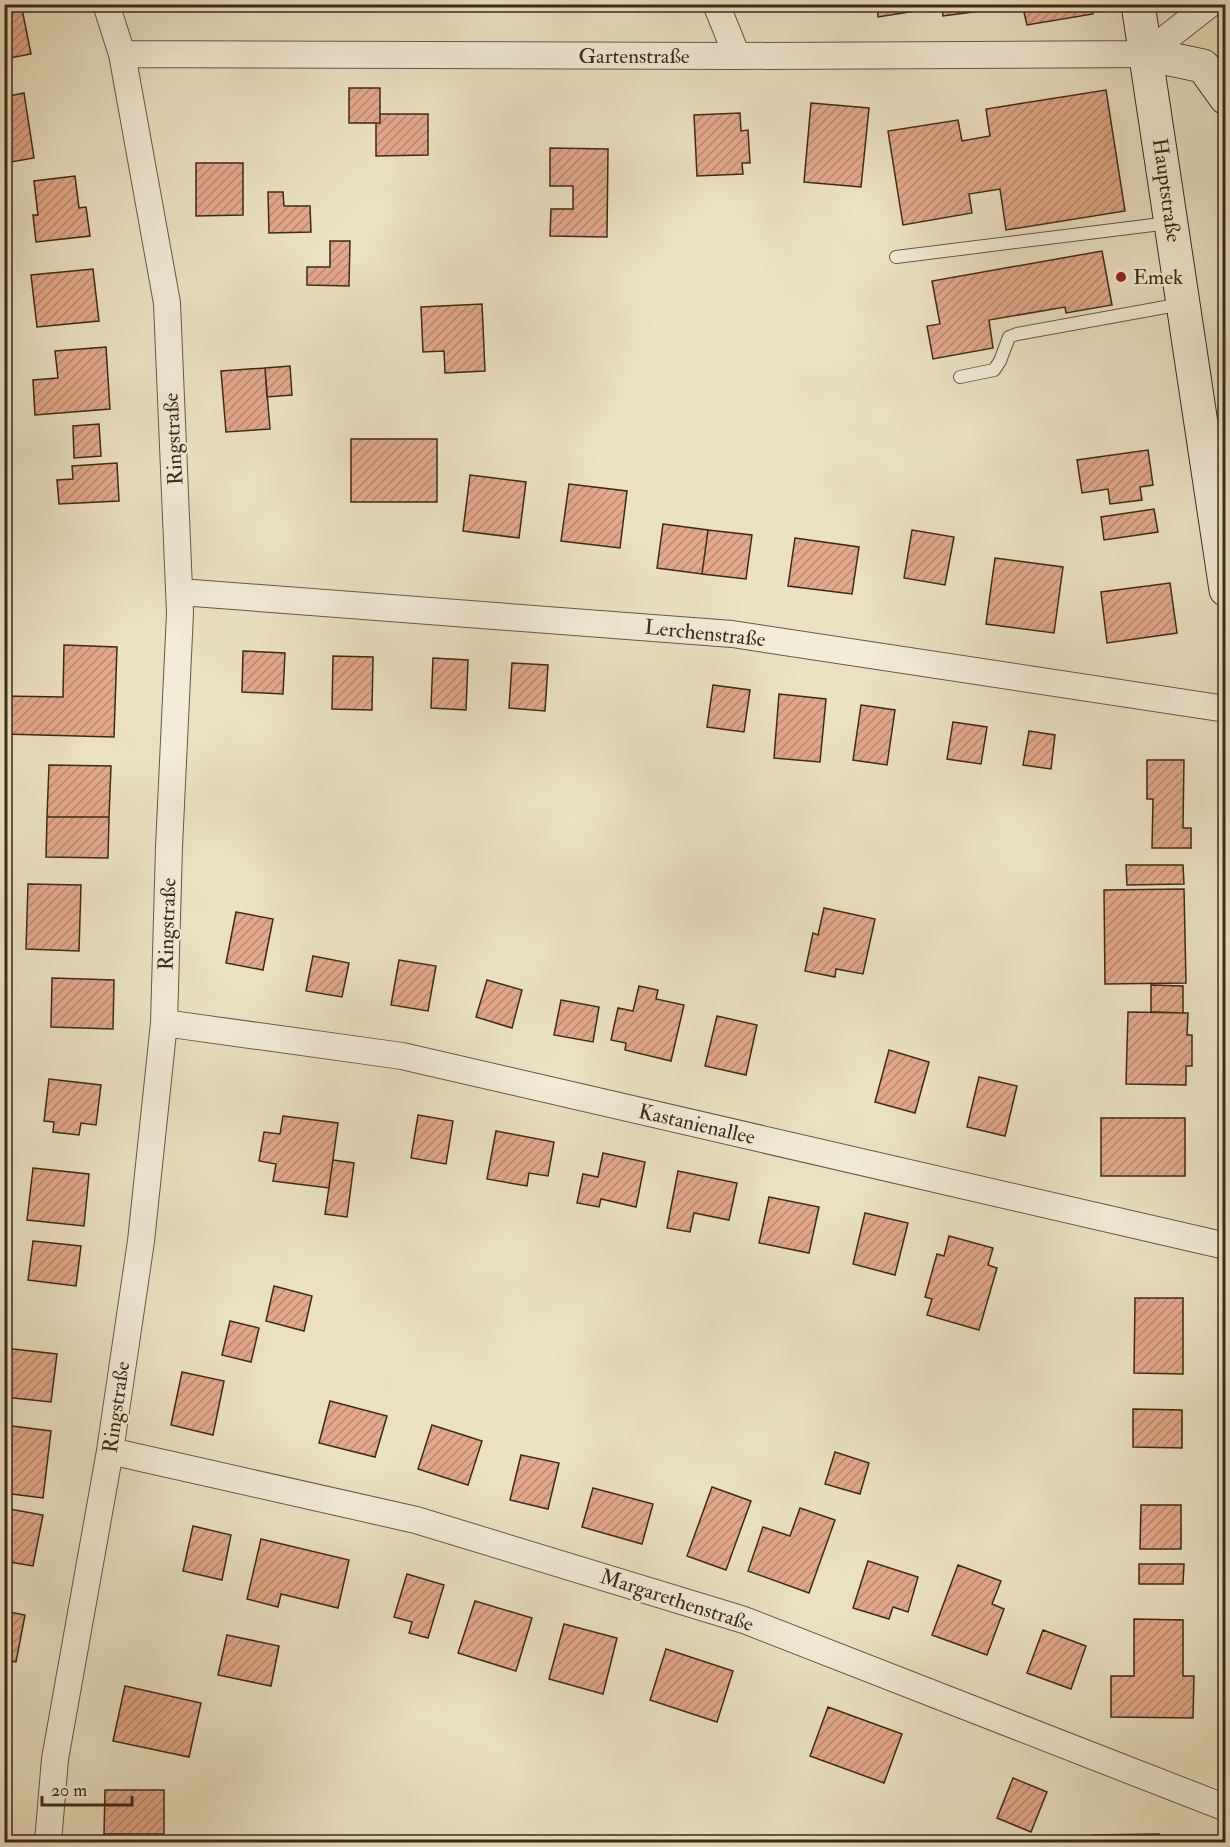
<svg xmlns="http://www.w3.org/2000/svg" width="1230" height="1847" viewBox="0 0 1230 1847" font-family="'IM FELL Double Pica',serif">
<defs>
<pattern id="building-hatch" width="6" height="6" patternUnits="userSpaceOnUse" patternTransform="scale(1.5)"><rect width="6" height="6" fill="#e2a98b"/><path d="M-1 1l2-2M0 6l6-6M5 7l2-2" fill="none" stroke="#b88a71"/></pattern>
</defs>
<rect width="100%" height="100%" fill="#ece2c2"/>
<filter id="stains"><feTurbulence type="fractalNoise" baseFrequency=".00333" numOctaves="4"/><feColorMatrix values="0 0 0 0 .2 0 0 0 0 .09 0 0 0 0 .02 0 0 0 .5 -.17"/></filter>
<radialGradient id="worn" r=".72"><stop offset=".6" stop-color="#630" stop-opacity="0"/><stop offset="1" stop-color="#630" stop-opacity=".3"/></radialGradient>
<path fill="url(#building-hatch)" stroke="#3c2a19" stroke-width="1.5" d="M4 4H21L31 54 4 59Z
M877 4H928V9L878 17Z
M942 4H995L996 9 943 16Z
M1022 4H1092L1093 14 1027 25Z
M349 88H380V123H349Z
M1106 90 1125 211 1006 230 1000 189 969 194 972 213 903 225 888 131 958 120 962 141 990 136 986 109Z
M24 93 34 158 11 162 4 122V97Z
M811 103 869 108 861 187 804 182Z
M740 113 741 131 748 130 750 163H742L743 174 697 176 694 115Z
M380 114H428V155L376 156V123H380Z
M4 122 11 162 4 163Z
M550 148 608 149 607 237 550 236 551 209H573V186H550Z
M196 163H243V215L196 216Z
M75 176 79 208 86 207 90 236 36 242 33 215H38L34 181Z
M268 192H283L284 206H310L311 232 269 233Z
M330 241H350L349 286 307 285V267H330Z
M1102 251 1112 305 1066 313 1065 307 989 320 993 348 933 359 927 326 940 324 932 281Z
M93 269 99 321 37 327 31 275Z
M482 304 485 371 445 373 444 351 423 352 421 307Z
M106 347 110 409 35 415 33 380 58 378 55 351Z
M290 366 292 395 267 397 265 368Z
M265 368 270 429 226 432 221 371Z
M99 424 101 456 74 458 73 426Z
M351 439H437V502H351Z
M1148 450 1153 485 1140 487 1142 500 1110 504 1108 489 1082 493 1077 460Z
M117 463 119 501 59 504 57 480 73 479 72 466Z
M470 475 526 482 519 538 463 531Z
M569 484 627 491 620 548 561 541Z
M1154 509 1158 532 1104 540 1101 517Z
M663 524 708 530 702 574 657 568Z
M708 530 752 535 746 579 702 574Z
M912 530 954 537 945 585 904 578Z
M795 538 859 547 852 594 788 586Z
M995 558 1063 567 1054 633 986 624Z
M1170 583 1177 633 1107 643 1101 592Z
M64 645 117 647 114 737 4 734V696L63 697Z
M243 651 285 653 283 694 242 692Z
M333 656 373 657 372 710 332 709Z
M433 658 468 660 466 710 431 708Z
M512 663 548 665 545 711 509 708Z
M713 685 750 690 744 732 707 727Z
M779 694 826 699 820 762 774 758Z
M861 705 895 710 887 765 853 760Z
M953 722 987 727 981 764 947 759Z
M1029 731 1055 735 1051 769 1023 765Z
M1147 760H1184L1183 828H1191V848H1152L1153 799H1147Z
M49 765 111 766 109 817H47Z
M47 817H109L108 858 46 857Z
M1126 865H1183L1184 884 1127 885Z
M28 884 81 885 79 951 26 949Z
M1184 889 1186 983 1105 984 1104 890Z
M824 908 875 919 863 974 836 969 835 977 805 971 813 933 818 935Z
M236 912 273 919 263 970 226 963Z
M313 956 349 963 342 997 306 991Z
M399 960 436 966 428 1011 391 1005Z
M52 978 114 980 113 1029 51 1027Z
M487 980 522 990 512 1028 476 1017Z
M1151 985 1183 986V1013L1151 1012Z
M639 986 658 990 656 999 684 1005 671 1061 625 1050 626 1043 611 1040 618 1008 633 1011Z
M561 1000 599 1007 593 1042 554 1035Z
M1128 1012 1188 1013 1187 1035H1192V1066H1186V1085L1126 1084Z
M717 1016 757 1025 746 1075 705 1066Z
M889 1050 929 1062 915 1113 875 1102Z
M979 1077 1017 1086 1005 1136 967 1127Z
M49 1079 101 1085 96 1125 81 1123 79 1135 53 1132 54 1122 44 1121Z
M418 1115 453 1121 446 1164 411 1158Z
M283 1116 338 1123 329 1188 273 1181 276 1164 259 1161 264 1132 280 1134Z
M1101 1118H1185V1176H1101Z
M496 1131 554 1142 548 1176 529 1173 527 1186 487 1179Z
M603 1153 645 1162 636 1207 601 1199 599 1207 577 1203 583 1174 598 1177Z
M333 1160 354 1163 347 1217 325 1214Z
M33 1168 89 1174 84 1226 27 1220Z
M678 1171 737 1183 729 1220 694 1213 690 1232 667 1228Z
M769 1197 819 1207 809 1253 759 1243Z
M865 1213 908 1223 895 1275 853 1264Z
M949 1236 993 1248 988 1265 997 1268 979 1330 927 1315 932 1299 925 1297 937 1254 944 1256Z
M33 1241 81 1246 76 1286 28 1280Z
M274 1286 312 1296 304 1331 266 1321Z
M1135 1298H1183V1374L1134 1373Z
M230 1321 259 1328 251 1362 222 1355Z
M4 1348 57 1354 51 1402 4 1397Z
M182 1372 224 1381 213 1435 171 1425Z
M330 1401 387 1416 375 1457 319 1443Z
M1133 1409 1182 1410V1448L1133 1447Z
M4 1425 51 1431 43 1498 4 1493Z
M432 1425 482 1441 468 1485 418 1469Z
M835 1452 869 1463 860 1494 825 1484Z
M521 1455 559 1463 548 1509 510 1500Z
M712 1487 751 1501 726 1570 687 1556Z
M593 1488 653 1504 642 1544 582 1527Z
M1141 1505H1181V1549H1140Z
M4 1508 43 1515 33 1566 4 1561Z
M800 1508 835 1520 809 1593 748 1571 763 1527 790 1536Z
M193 1526 231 1535 222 1580 183 1571Z
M261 1539 349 1560 338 1608 281 1594 278 1607 247 1599Z
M868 1561 918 1577 908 1612 893 1607 889 1619 853 1608Z
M1139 1564H1184L1183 1584H1139Z
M958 1565 1001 1581 992 1604 1004 1609 987 1655 932 1635Z
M407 1574 444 1585 428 1638 409 1633 412 1622 394 1617Z
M475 1601 532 1618 516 1671 458 1653Z
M4 1611 25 1615 16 1662 4 1660Z
M1134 1619 1183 1620V1676H1194L1193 1718 1111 1717V1676H1134Z
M564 1624 617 1638 603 1694 549 1679Z
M1043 1630 1086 1646 1071 1689 1027 1673Z
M227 1635 279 1646 271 1686 218 1675Z
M666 1649 733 1671 717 1722 650 1700Z
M125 1686 201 1703 189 1757 113 1741Z
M4 1703 11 1704 4 1748Z
M828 1707 902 1734 884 1783 810 1756Z
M1013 1778 1047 1792 1031 1832 997 1818Z
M105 1790H164V1834H104Z
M1159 1834V1842H1094L1093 1835Z"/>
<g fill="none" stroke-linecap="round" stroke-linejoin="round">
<g stroke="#685843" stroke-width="14">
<path id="lane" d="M896 257 1169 223
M960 377 994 370 1000 361 1009 337 1017 334 1182 304"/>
</g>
<g stroke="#685843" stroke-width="28">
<path id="street" d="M716 4 737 56
M122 54 737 56 1146 54 1210 4
M180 592 732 634 1226 709
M164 1023 402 1056 1226 1246
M110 1451 416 1520 744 1620 1226 1808
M48 1842 55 1759 110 1451 141 1241 164 1023 169 847 180 613 167 303 122 54 106 4"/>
</g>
<g stroke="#3c2a19" stroke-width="35">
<path id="secondary" d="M1138 4 1226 590
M1146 54 1203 66 1226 98"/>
</g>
<use href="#lane" stroke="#f3ecd7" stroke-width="12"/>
<use href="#street" stroke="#f3ecd7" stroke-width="26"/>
<use href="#secondary" stroke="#f3ecd7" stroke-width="33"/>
</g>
<circle fill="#8f2418" stroke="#f3ecd7" stroke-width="2" cx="1121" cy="277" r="6"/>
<g text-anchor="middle" stroke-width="4.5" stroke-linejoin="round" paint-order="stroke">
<g font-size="21" fill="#3c2a19" stroke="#f3ecd7">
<text x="634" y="63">Gartenstraße</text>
<text transform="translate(1167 190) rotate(82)" y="7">Hauptstraße</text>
<text transform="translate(173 439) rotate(-93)" y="7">Ringstraße</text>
<text transform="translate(705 633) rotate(6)" y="7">Lerchenstraße</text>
<text transform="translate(167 924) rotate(-88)" y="7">Ringstraße</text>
<text transform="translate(697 1124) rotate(13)" y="7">Kastanienallee</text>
<text transform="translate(116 1407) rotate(-82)" y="7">Ringstraße</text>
<text transform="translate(677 1600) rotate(18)" y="7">Margarethenstraße</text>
</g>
<g font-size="21" fill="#3c2a19" stroke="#f3ecd7" text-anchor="start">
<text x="1133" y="284">Emek</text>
</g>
</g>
<rect width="1230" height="1847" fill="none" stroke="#ece2c2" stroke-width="24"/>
<rect x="6" y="6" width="1218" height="1835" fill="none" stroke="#3c2a19" stroke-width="3"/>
<rect x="12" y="12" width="1206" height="1823" fill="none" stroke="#3c2a19" stroke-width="1.5"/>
<path d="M42 1796v9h90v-9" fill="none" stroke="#3c2a19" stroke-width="3"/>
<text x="51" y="1796" font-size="18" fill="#3c2a19" stroke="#f3ecd7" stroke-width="4.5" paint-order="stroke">20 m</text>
<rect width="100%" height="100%" filter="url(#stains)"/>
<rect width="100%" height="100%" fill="url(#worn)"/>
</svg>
